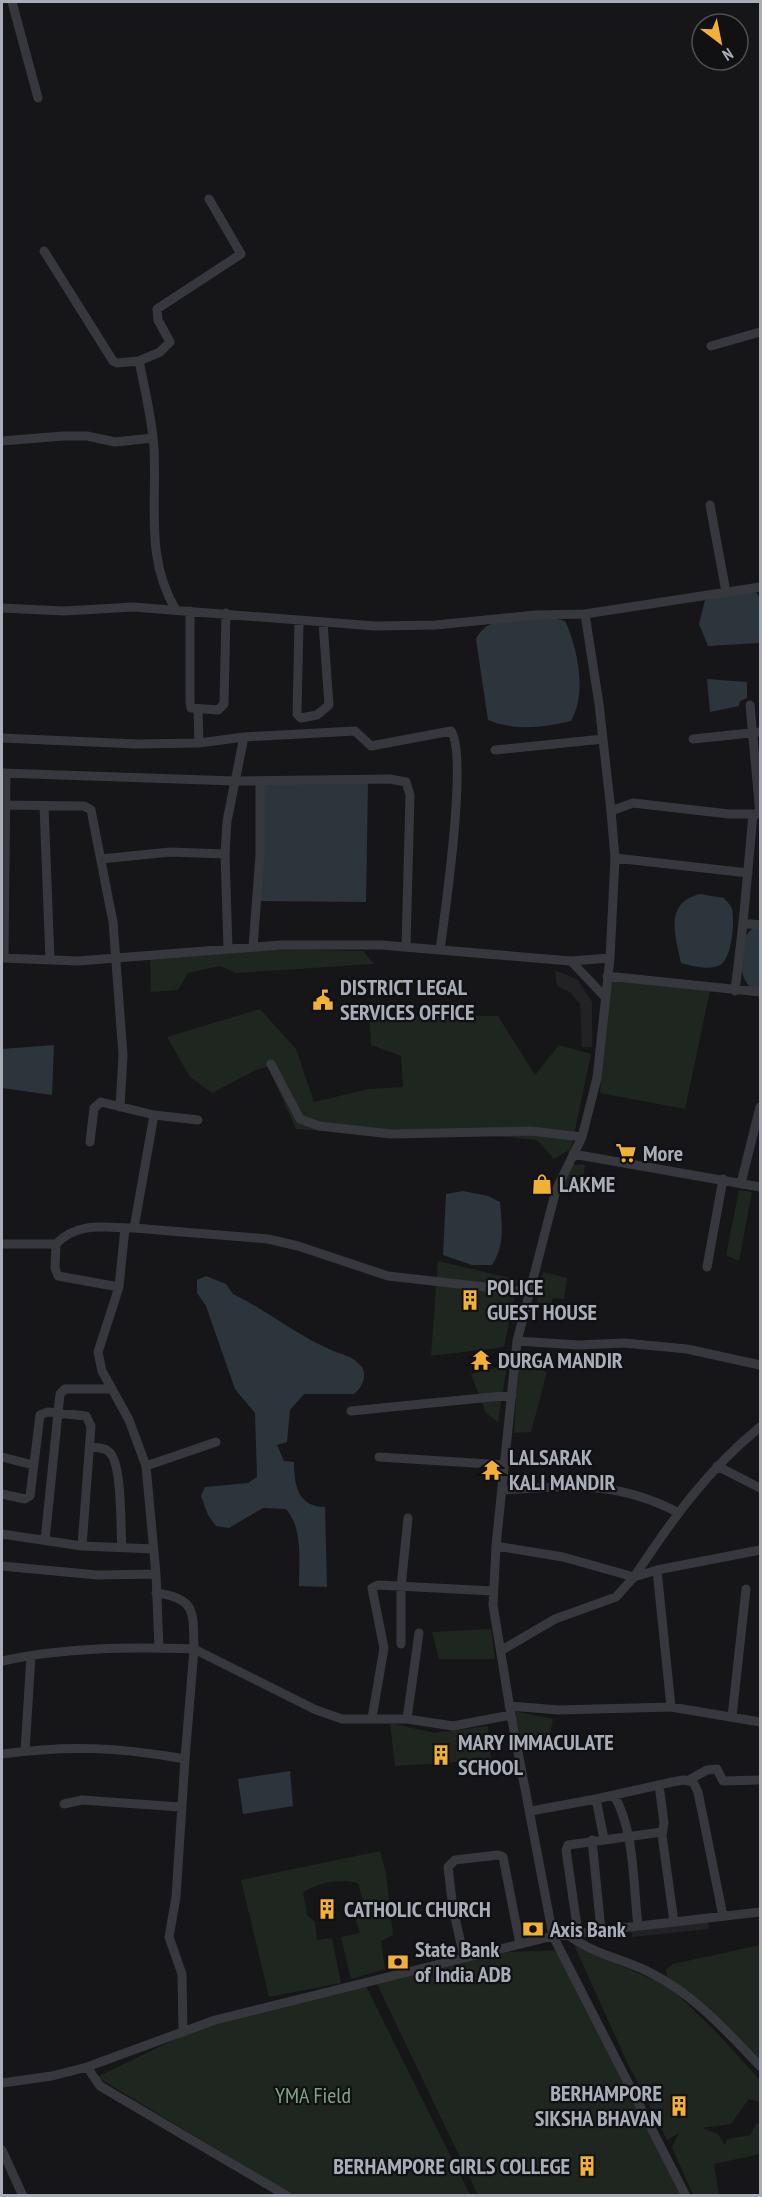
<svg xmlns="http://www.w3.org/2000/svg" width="762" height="2197" viewBox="0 0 762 2197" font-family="'PT Sans Narrow',sans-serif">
<rect width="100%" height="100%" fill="#161618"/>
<path fill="#222225" d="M555 970 578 980 592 1002V1047H582L580 1004 570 992 557 986Z
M708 1921 709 1929 632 1937 631 1928Z"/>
<path fill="#1e261f" d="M281 949 363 951 374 964 236 973 220 966 188 973 178 990 151 992 150 958Z
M613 980 710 991 685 1109 600 1093 605 1008Z
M260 1009 296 1049 314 1102 369 1089 403 1087 401 1056 371 1045 369 1015 498 1016 535 1075 559 1045 591 1054 571 1149 554 1159 537 1140 475 1134 408 1136 296 1129 268 1067 258 1069 212 1093 190 1077 167 1037Z
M566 1164 585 1165 581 1192 561 1187Z
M739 1190 752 1192 739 1261 726 1255Z
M438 1261 518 1280 504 1347 431 1356Z
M543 1272 567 1278 564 1299 553 1298 551 1304 537 1303Z
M518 1362 547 1372 531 1432 514 1433Z
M507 1365 498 1422 486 1413 471 1374Z
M491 1629 495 1659H439L432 1632Z
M514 1711 553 1719 548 1744 522 1742Z
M390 1723 435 1733 488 1726 491 1760 395 1766Z
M380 1851 386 1873 393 1935 381 1941 385 1969 351 1979 341 1937 360 1933 352 1909 364 1904 358 1883C337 1879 322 1882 303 1892L307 1915 315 1922 317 1940 332 1938 341 1983 269 1997 241 1880Z
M574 1945 670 1987 717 2033 760 2080V2102L749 2099 731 2124 702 2128 718 2134 725 2145 727 2139 750 2135 756 2124 760 2123V2154L714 2164 719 2195H693L672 2147 679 2133 667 2140 627 2062Z
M760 1945V2068L667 1976 666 1969 673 1964Z
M564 1950 684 2195H478L377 1984 509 1952Z
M364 1982 470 2195H293L97 2077 215 2020Z"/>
<path fill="#2c353c" d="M755 591 760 598V643L708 646 699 624 705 600Z
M545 616 565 621C578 649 587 693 571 721 542 728 515 731 488 720L476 639C488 614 520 618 545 616Z
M707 679 747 682V698L740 701 739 706 710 712Z
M368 780 366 902 261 901 259 782Z
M700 894 724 898C726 901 731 905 732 909 735 921 732 962 718 966 707 970 692 966 681 963 675 934 664 903 700 894Z
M756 925H760V991C737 988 739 953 746 936 748 932 753 928 756 925Z
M54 1045 52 1095 2 1088V1049Z
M463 1191 488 1196 500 1202C502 1225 505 1246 492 1265H472L443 1255 446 1194Z
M206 1276 226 1284 233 1294C266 1310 295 1334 329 1349 341 1355 352 1355 361 1366 368 1375 362 1388 354 1394H304L290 1410 287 1442 277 1445 284 1461 294 1462C294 1485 298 1507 325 1507L327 1587 299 1586C299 1561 303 1528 286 1509L263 1508 229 1528 216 1526 208 1515 201 1496 205 1487 248 1483 257 1477 255 1413 235 1389 206 1306 197 1293V1280Z
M290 1771 293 1806 243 1814 238 1779Z"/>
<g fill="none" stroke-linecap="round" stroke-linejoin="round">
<path stroke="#37383d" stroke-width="9" d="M12 2 38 98
M44 251 113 361 117 363 139 361C145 390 152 419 154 448 157 505 145 559 176 610
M711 346 760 332
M139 361 160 352 170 342 158 320 157 309 241 254 209 199
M2 441 63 436H87L115 442 153 438
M710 505 726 592
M2 608 64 611 133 607 375 626 436 625 536 615 585 614 760 587
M190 611V702L191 708 218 710 224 704 226 613
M585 614 599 704 611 811
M299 622 297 714 301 718 317 715 329 705 323 623
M198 711 199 743
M2 738 137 744 199 743 244 737 355 731 371 746 451 731C468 755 445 913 440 950
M693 739 760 732
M495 750 603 739
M2 773 235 781 390 779 406 782 410 795 406 947
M2 805 84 806 91 810 113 922 123 1055 120 1107
M44 806 50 960
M753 815 743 923 760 925
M615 858 748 873
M101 859 170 852 225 854
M253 947 260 855V781
M228 949 225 854 227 821 244 737
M2 958 78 961 281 945H381L571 961 610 958 597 1078 582 1137 556 1190 517 1341 496 1546 493 1605 511 1715 553 1936 686 2196
M4 958 6 773
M610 958 615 858 611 811 633 803 729 814H760L750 705
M571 961 604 996
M607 976 760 992
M735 991 743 923
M271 1064 300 1119 319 1126 391 1134 531 1131 582 1137
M90 1142 94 1108 101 1102 154 1115 198 1120
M573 1154 760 1187
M741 1183 760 1107
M125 1228 119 1287 58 1276 55 1268 56 1244C78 1221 105 1228 134 1228L268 1239 298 1246 388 1276 529 1292
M134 1228 154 1115
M2 1244H56
M707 1267 723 1179
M517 1341 578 1345 624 1343 687 1349 760 1365
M112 1389 102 1371 98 1352 119 1287
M351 1411 512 1395
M90 1447C96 1448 103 1447 108 1451 123 1461 120 1527 122 1547
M2 1457 33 1465
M379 1457 505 1465
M146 1466 216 1442
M717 1466 760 1488
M502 1490C569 1486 615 1480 677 1512
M2 1494 25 1499 30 1496 40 1415 48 1412 86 1416 91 1426 82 1546
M2 1534 82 1546 154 1549
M45 1540 60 1394 65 1389H112L129 1420 146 1466 156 1574 159 1648
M496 1546 563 1557 634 1577C672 1520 706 1471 760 1427
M2 1566 97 1575 156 1574
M657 1570 671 1707
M401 1644V1587L408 1518
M502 1650 555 1619 616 1597 634 1577 657 1570 760 1550
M2 1661C65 1647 130 1647 194 1649 193 1613 197 1598 156 1593
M509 1706 559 1710 671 1707 760 1722
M732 1717 746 1589
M372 1718 384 1648 372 1588 378 1585 493 1591
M407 1719 419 1633
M25 1751 31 1656
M2 1754C68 1745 118 1747 185 1759L176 1897 169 1937 182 1974 183 2032
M185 1759 194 1649 316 1710 342 1719H407L453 1726 511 1715
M689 1780 707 1770 717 1769 723 1781 760 1780
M659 1785 664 1823 662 1835 674 1922
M614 1795C635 1832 633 1884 638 1926
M596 1799 604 1839
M64 1804 82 1800 180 1807
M531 1811 596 1799 672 1782 684 1780 693 1782 698 1792 723 1916
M592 1840 601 1930
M578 1933 566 1850 568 1845 662 1832
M567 1934C592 1954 624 1959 651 1973 695 1995 727 2032 760 2066
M464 1957 453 1909 448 1867 455 1860 498 1855 503 1857 520 1944
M87 2067 100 2086 287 2196
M2 2083 52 2076 87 2067 215 2020 553 1936 760 1912
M2 2150 23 2196"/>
</g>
<defs>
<g id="civic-bare" transform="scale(1.62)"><path d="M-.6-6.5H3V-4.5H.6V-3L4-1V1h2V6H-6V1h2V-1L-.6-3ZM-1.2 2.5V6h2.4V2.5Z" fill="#f2b134" stroke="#111113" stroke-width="2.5" paint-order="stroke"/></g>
<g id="supermarket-bare" transform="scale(1.62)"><path d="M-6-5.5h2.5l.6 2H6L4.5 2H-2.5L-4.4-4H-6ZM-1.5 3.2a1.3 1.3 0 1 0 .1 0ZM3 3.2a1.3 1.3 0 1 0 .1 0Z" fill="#f2b134" stroke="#111113" stroke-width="2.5" paint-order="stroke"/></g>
<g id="shop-bare" transform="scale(1.62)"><path d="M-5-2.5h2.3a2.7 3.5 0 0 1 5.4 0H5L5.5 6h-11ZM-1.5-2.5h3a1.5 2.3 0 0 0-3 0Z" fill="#f2b134" stroke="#111113" stroke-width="2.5" paint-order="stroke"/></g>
<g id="building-bare" transform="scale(1.62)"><path d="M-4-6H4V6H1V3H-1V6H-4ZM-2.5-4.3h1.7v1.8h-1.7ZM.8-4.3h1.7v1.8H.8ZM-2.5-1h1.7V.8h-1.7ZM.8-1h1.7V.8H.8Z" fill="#f2b134" stroke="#111113" stroke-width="2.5" paint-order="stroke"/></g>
<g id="temple-bare" transform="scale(1.62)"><path d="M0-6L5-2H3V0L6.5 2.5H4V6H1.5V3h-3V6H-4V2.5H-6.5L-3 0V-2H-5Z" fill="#f2b134" stroke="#111113" stroke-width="2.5" paint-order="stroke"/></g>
<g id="bank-bare" transform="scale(1.62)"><path d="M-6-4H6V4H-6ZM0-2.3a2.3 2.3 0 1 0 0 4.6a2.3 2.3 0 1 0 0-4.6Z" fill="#f2b134" stroke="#111113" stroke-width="2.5" paint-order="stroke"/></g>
</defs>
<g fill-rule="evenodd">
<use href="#civic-bare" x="323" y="1000"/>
<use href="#supermarket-bare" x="626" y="1153"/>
<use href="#shop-bare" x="542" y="1184"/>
<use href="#building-bare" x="470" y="1300"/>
<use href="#temple-bare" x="481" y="1360"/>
<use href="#temple-bare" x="492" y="1470"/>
<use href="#building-bare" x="441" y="1755"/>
<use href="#building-bare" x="327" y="1909"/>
<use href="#bank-bare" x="533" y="1929"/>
<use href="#bank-bare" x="398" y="1962"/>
<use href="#building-bare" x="679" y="2106"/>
<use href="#building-bare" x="587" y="2166"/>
</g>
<g text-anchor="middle" stroke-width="4.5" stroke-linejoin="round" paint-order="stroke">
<g font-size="22" font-weight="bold" fill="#a8adb8" stroke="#111113" text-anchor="start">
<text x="340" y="995">DISTRICT LEGAL<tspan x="340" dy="25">SERVICES OFFICE</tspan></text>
<text x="643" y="1161">More</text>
<text x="559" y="1192">LAKME</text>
<text x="487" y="1295">POLICE<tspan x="487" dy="25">GUEST HOUSE</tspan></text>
<text x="498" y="1368">DURGA MANDIR</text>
<text x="509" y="1465">LALSARAK<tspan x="509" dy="25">KALI MANDIR</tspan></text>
<text x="458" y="1750">MARY IMMACULATE<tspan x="458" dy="25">SCHOOL</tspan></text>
<text x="344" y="1917">CATHOLIC CHURCH</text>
<text x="550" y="1937">Axis Bank</text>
<text x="415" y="1957">State Bank<tspan x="415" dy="25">of India ADB</tspan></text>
<text x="662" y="2101" text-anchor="end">BERHAMPORE<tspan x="662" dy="25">SIKSHA BHAVAN</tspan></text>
<text x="570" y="2174" text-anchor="end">BERHAMPORE GIRLS COLLEGE</text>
</g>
<g font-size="22" fill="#7fa381" stroke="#111113">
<text x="313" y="2103">YMA Field</text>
</g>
</g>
<rect width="762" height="2197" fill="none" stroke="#a8adb8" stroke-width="6"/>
<g transform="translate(720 42) rotate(148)"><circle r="28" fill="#111113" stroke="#4d4f55" stroke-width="1.5"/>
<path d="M0-4.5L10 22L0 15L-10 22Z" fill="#f2b134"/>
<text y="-9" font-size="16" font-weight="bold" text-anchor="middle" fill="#a8adb8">N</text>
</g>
</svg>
